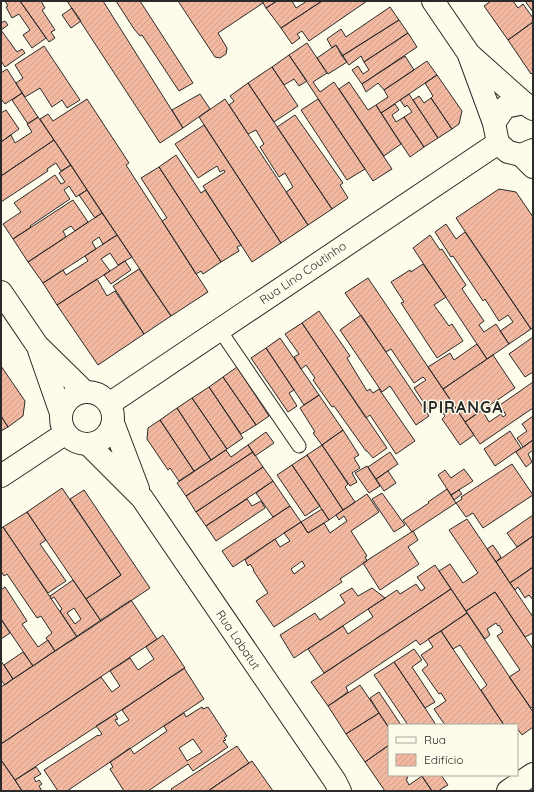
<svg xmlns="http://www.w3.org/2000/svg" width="534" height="792" viewBox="0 0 534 792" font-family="Quicksand,sans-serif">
<defs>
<pattern id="building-hatch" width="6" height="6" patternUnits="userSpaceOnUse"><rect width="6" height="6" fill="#f2b8a0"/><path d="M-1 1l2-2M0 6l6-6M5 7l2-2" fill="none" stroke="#d09e8a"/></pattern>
</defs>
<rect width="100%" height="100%" fill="#fdfbea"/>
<path fill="url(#building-hatch)" stroke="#2b2b2b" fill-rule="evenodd" d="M5 1H20L46 38 32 48 23 35 30 30 19 14 12 18 6 7 8 6Z
M20 1H41L45 8 42 10 55 30 51 32 55 38 49 42Z
M67 1H103L183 128 160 143Z
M116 1H140L193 83 179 91 142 35 140 36 134 29Z
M178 1H262L263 3 218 33 227 48 226 54 220 58 215 57Z
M262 1H277L266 8Z
M277 1H292L296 8 307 1H322L281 28 266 8Z
M322 1H367L309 41 302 31 297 34 300 38 292 44 281 28Z
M491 1H513L518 8 523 4 533 18V22L508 40 484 6Z
M525 1H533V12Z
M390 7 399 20 342 56 336 45 332 48 327 39 341 29 346 37Z
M72 8 81 21 71 28 62 15Z
M399 20 408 33 364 62 361 56 349 65 342 56Z
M5 21 8 25 1 30 17 52 22 49 25 53 5 67 1 61V23Z
M533 22V72L531 74 508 40Z
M408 33 417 47 362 84 352 70 358 66 363 74 369 70 364 62Z
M307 43 327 73 313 82 320 92 334 82 392 169 373 181 289 55Z
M336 45 347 62 328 74 317 58Z
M44 46 80 100 67 108 62 100 52 107 40 88 25 97 16 83 23 78 15 65Z
M289 55 307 81 299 86 294 79 284 85 272 67Z
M405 56 414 70 384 90 378 83 366 92 362 84Z
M427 61 437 75 381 113 376 105 388 97 384 90Z
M272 67 298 106 274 122 248 83Z
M7 69 22 93 5 104 1 99V73Z
M437 75 462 111 459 124 452 129 431 98 433 96 425 83Z
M349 82 368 110 376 105 401 144 384 156 339 89Z
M248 83 332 209 308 225 286 192 293 187 285 173 279 177 260 147 264 144 256 130 248 134 229 105 234 101 230 96Z
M22 93 38 117 28 124 12 100Z
M200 94 210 109 183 128 172 110Z
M409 94 438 138 424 147 404 117 412 112 407 105 405 107 400 100Z
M419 96 424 103 431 98 452 129 438 138 413 100Z
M87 99 129 163 126 165 208 292 171 316 40 119 48 114 53 121Z
M225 99 308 225 281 243 199 117Z
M318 99 365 169 347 180 301 110Z
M395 104 399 110 392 115 396 122 404 117 424 147 410 157 381 113Z
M6 110 19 129 1 142V113Z
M295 115 343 183 340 185 348 198 332 209 277 127Z
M38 117 54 140 1 176V142L11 135 15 143 32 132 27 124Z
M204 125 281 243 252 262 203 186 225 172 224 170 220 172 217 166 198 178 175 144Z
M54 140 71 165 61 171 56 163 47 169 48 171 1 202V176Z
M176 155 201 193 205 190 241 245 237 247 239 251 221 262 159 167Z
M71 165 87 190 76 197 69 186 64 190 70 199 30 226 31 227 13 239 3 224 21 212 14 203 55 175 61 184 65 182 59 173Z
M159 167 221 262 203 274 201 271 196 274 162 221 167 218 141 178Z
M499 189 516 192 533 217V328L531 329 456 218Z
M87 190 102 213 95 218 79 195Z
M73 200 88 222 75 231 71 226 63 231 66 237 28 262 13 239Z
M102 213 117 235 103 244 99 237 92 242 96 249 43 283 28 262Z
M446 224 456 239 465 232 531 329 509 344 500 331 513 322 508 315 499 321 485 299 483 301 453 256 451 257 435 232Z
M117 235 132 257 118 265 110 253 101 259 110 271 57 305 43 283 63 270 66 275 88 261 85 256Z
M430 235 440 250 442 249 466 285 462 289 484 321 479 325 484 332 496 324 509 344 487 359 413 248Z
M125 261 131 270 111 284 104 275Z
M423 264 446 297 434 305 449 326 452 324 463 341 437 358 401 303 404 302 391 282 410 270 411 272Z
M139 269 171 316 144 334 113 286Z
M368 278 474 435 460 445 442 419 445 416 436 403 428 409 414 388 426 380 423 377 414 383 391 349 386 352 345 293Z
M97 279 107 296 115 291 144 334 98 365 57 305Z
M319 311 350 356 347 358 367 391 370 389 373 393 379 389 415 441 396 454 370 415 366 418 302 323Z
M361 315 429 416 416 425 390 386 382 392 340 330Z
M302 323 387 448 373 458 367 451H366L334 406 332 407 313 380 315 378 306 365 301 369 294 357 299 354 285 334Z
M533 337V372L525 377 509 354Z
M280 338 319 395 304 405 266 348Z
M477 344 487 359 443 389 428 367 450 353 454 360Z
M266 348 294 390 289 393 297 406 288 412 251 358Z
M493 355 515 388 465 422 443 389Z
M1 366 25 401 23 416 8 427 1 416Z
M237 367 269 416 256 425 223 377Z
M223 377 256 425 241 434 209 387Z
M533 382V408L480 444 465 422 482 410 489 422 501 414 503 417 506 415 500 405Z
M209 387 243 438 227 449 192 398Z
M319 395 343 430 322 445 313 433 315 432 300 408Z
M192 398 227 449 211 460 177 408Z
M177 408 211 460 194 471 160 420Z
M1 416 8 427 1 431Z
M533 416V440L523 447 517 438 527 431 522 424Z
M160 420 194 471 179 481 170 468 168 470 147 439 148 428Z
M343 430 359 455 354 458 360 468 352 473 357 482 350 486 322 445Z
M510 431 521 448 495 466 484 449Z
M266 432 274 443 255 456 248 445Z
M533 440V450L528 454 532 462 526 467 516 452Z
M248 445 253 452 186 496 177 483 226 450 231 457Z
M322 445 348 484 345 487 355 502 343 510 307 455Z
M253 452 263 467 196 512 186 496Z
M390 452 398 464 376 479 368 467Z
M307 455 343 510 329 520 292 465Z
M512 464 533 495 483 528 473 513 466 517 456 503 462 499 461 497Z
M292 465 320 506 305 516 277 475Z
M367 466 380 486 369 493 355 473Z
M263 467 273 481 206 526 196 512Z
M464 469 473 481 451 495 438 475 445 470 451 478Z
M388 471 396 483 384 491 376 479Z
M273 481 290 506 273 517 256 493Z
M62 488 121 575 86 599 27 512Z
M447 489 456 503 412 532 403 520 429 503 428 502Z
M84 490 150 588 101 621 86 599 121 575 70 499Z
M459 490 462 494 454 500 451 495Z
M382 493 405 525 394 532 372 499Z
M367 494 379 512 351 531 367 556 365 557 367 561 340 579 342 582 274 627 256 601 268 593 253 570H254L250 564 248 566 245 560 275 539 280 547 290 541 284 533 301 522 308 533 324 523 330 533 347 521 344 516 339 520 336 515ZM302 561 305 566 294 574 291 569Z
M247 499 252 506 261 501 265 508 216 541 206 526Z
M290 506 301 522 233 567 222 551Z
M322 509 329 520 308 533 301 522Z
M27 512 46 540 40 544 66 581 48 593 3 527Z
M533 515V536L517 547 507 533Z
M467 519 533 617V633L525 637 495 592 466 611 439 571 450 564 463 583 478 573 449 530Z
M3 527 77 637 55 651 46 638 52 633 41 616 37 618 7 574 4 576 1 571V529Z
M413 531 418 540 408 547 419 564 380 590 363 563Z
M533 536V567L510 583 496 562Z
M493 545 501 557 496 562 487 549Z
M435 565 451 589 324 673 308 649 343 626 348 634 373 617 368 609 397 590 400 594 416 584 421 591 425 588 417 577Z
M532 568 533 570V600L529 595 525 598 518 587 515 590 510 583Z
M73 580 101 621 77 637 60 611 62 609 54 597 51 599 50 596ZM74 608 81 619 75 624 67 613Z
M5 587 27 621 22 624 38 647 48 640 55 651 33 666 1 619V590Z
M352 588 358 596 372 588 385 598 294 658 280 635 315 613 320 620 345 603 340 595Z
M451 589 467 613 420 645 416 640 346 687 348 692 328 706 311 682Z
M495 592 533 649V706L531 708 509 677 520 670 497 636 503 632 499 625 498 626 496 623 487 629 490 635 485 639 466 611Z
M131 600 157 639 1 744V687Z
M467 613 533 712V727L522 735 517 728V725L514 724 512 725H504L481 690 487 685 460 645 453 649 441 631Z
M1 619 10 633 1 639Z
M441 631 453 649 504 725H445L434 709 446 701 441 693 439 694 422 670 428 665 421 655 433 647 428 639Z
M163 635 185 668 15 780 1 760V744L101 677 112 692 120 686 110 671 130 658 138 670 154 659 146 647Z
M414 649 422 660 412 667 435 702 425 708 394 662Z
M23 652 33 666 13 679 4 665Z
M1 661 13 679 5 685 1 680Z
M394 662 425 708 436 725H408L374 675Z
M184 668 204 699 67 791H58L44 770 98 735 99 736 102 734 96 726 115 714 118 719 115 720 119 726 129 720 122 710Z
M360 685 379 713 346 734 328 706Z
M379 692 401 725H389V728L379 713 370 698Z
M202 707 203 709 208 707 227 736 224 738 226 740 223 741 228 747 193 771 188 764 148 791H124L110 769 113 767 110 762 130 748 134 754 167 731 164 726 184 713 186 717ZM193 739 202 752 187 761 179 748Z
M379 713 389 728V745L365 762 346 734Z
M389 745V775H406L408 778 406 779 409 785 422 776 432 791H385L365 762Z
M237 746 249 763 208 791H173L171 789Z
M1 760 15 780 22 791H1Z
M252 761 273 791H208L249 763Z
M36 767 41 774 34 778 36 782 39 780 42 784 39 786 42 791H22L15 780Z
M421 775H441L448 785 438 791H432Z"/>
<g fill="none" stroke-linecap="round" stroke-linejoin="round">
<g stroke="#2b2b2b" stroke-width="15">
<path id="service" d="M219 329 299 446"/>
</g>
<g stroke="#2b2b2b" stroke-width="24">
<path id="minor" d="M433 1 469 54 524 103
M469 55 494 123
M521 155 533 167
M1 292 37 345 85 392
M39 350 61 413
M113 423 138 489
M89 445 142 498 335 781 340 791"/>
</g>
<g stroke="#2b2b2b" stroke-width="24">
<path id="tertiary" d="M533 109 524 103 505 107 494 123 498 143 508 152 521 155 533 150
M61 418a26 26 0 1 1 52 0a26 26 0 1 1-52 0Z
M109 404 498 143
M1 476 66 433
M508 791 533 774"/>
</g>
<use href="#service" stroke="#fdfbea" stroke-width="13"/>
<use href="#minor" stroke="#fdfbea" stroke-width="22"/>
<use href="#tertiary" stroke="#fdfbea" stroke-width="22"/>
</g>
<g text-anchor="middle" stroke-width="3" stroke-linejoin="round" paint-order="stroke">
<g font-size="12" fill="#2b2b2b" stroke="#fdfbea">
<text transform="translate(303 273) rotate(-34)" y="4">Rua Lino Coutinho</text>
<text transform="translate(238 640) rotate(56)" y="4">Rua Labatut</text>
</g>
<g font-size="16" font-weight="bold" letter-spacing="1" fill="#2b2b2b" stroke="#fdfbea">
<text x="463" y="413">IPIRANGA</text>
</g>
</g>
<rect width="534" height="792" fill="none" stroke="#2b2b2b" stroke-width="4"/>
<rect x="388" y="724" width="130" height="52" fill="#fdfbea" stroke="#a9a89e"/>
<rect x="396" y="737" width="20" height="6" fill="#fdfbea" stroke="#a9a89e"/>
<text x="424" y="744" font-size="12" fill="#2b2b2b">Rua</text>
<rect x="396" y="754" width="20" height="12" fill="url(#building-hatch)" stroke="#a9a89e"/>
<text x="424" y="764" font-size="12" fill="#2b2b2b">Edifício</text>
</svg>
